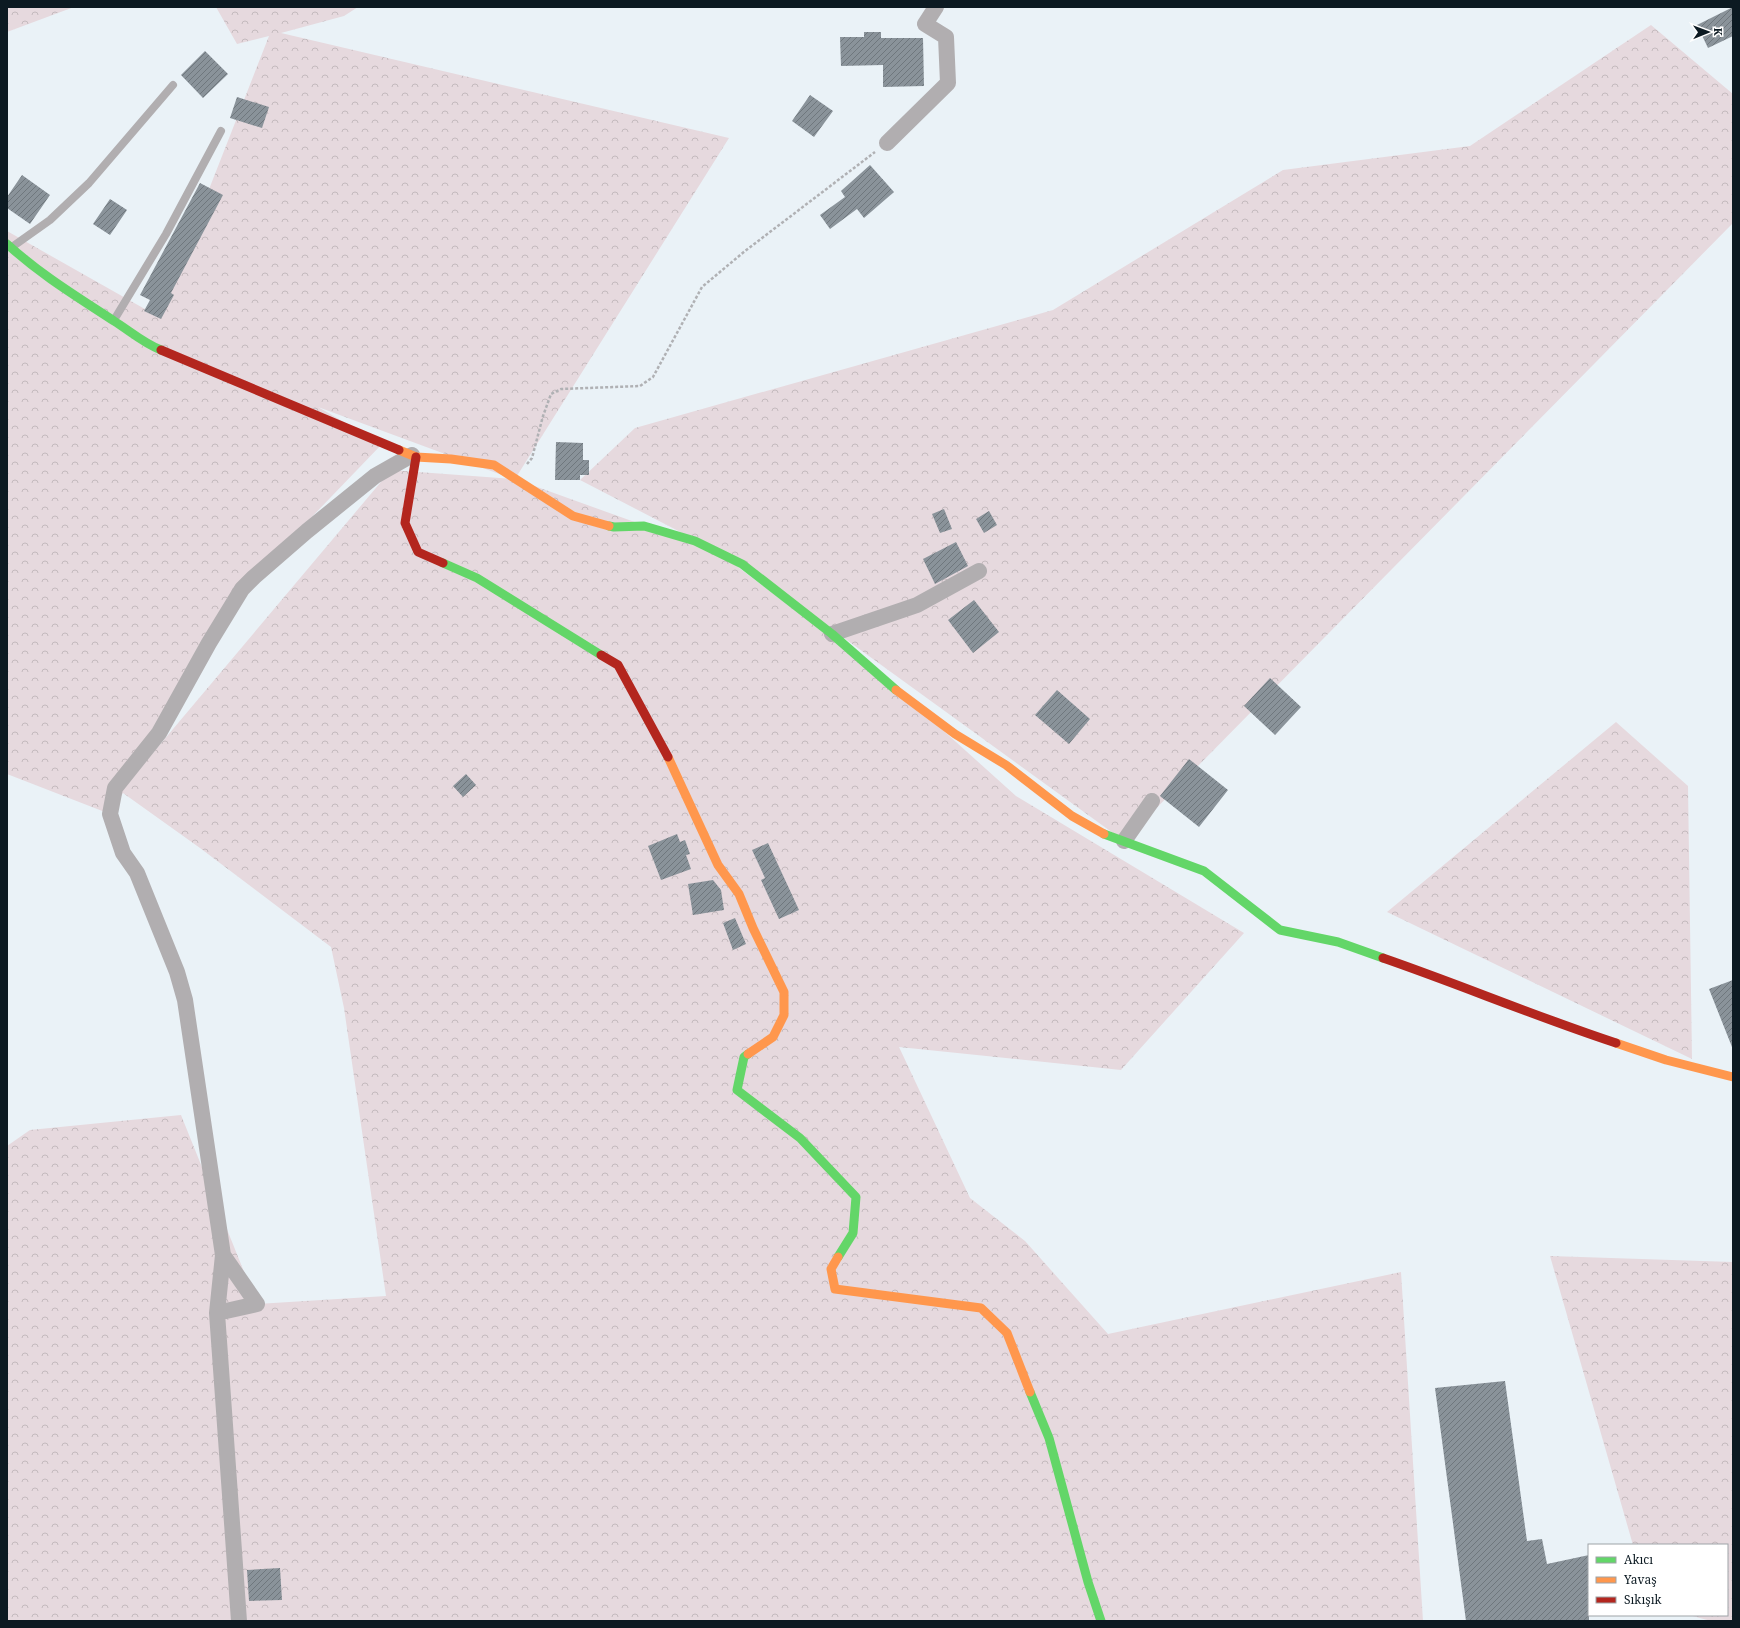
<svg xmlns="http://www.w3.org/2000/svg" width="1740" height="1628" viewBox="0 0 1740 1628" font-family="'Noto Serif',serif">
<defs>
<pattern id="forest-crowns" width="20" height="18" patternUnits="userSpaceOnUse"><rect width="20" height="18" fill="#e6d9de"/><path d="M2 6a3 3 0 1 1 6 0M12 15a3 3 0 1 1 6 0" fill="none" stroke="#c4babe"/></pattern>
<pattern id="building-hatch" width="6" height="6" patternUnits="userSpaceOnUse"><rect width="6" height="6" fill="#8a939a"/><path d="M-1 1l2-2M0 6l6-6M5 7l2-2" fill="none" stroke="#6f777d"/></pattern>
</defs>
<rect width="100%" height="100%" fill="#eaf2f7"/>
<path fill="url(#forest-crowns)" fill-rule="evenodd" d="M7 7H74L7 32Z
M216 7H358L344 16 281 33 729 138 515 479 718 552 886 679 1016 796 1244 933 1121 1070 899 1047 970 1198 1025 1241 1108 1334 1401 1272 1423 1621H7V1146L30 1130 181 1115 257 1304 386 1296 344 1008 331 947 200 848 123 793 110 814 7 774V231L159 317 269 36 237 44ZM318 407 513 479 391 470 136 773 254 577 382 444Z
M1651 25 1733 94V223L1124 841 742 564 580 480 635 428 1053 310 1283 170 1470 146Z
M1616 722 1688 786 1692 1059 1387 912Z
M1550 1256 1733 1262V1621H1711L1689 1615H1727V1545H1633Z"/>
<path fill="url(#building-hatch)" d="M1733 7V36L1708 48 1697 25Z
M864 32H881V38H923L924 86 883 87V65L841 66 840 37H864Z
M205 51 228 74 203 98 181 75Z
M810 95 833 111 814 137 792 121Z
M237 97 269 107 262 128 230 118Z
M870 165 894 192 864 218 857 209 830 229 820 215 845 197 841 191Z
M22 175 50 195 30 224 7 208V197Z
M200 183 223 195 171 293 174 295 161 319 144 311 150 300 140 295Z
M110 199 127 210 110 235 93 224Z
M556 442 583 443V460H589V475H580V480H555Z
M944 509 952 529 940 533 932 514Z
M989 511 997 525 984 533 976 519Z
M956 542 968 566 935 584 923 559Z
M974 600 999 632 973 653 948 620Z
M1270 678 1301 707 1275 735 1244 706Z
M1057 690 1090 719 1069 744 1035 715Z
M1189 759 1228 790 1199 827 1160 796Z
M466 774 476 785 463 797 453 786Z
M677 834 680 842 685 840 690 854 686 855 691 869 661 880 648 846Z
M768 843 799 910 779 919 761 880 765 878 752 850Z
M713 880 721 890 724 910 693 915 688 884Z
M735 918 746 944 733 950 723 923Z
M1733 980V1047H1732L1709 989Z
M1505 1381 1527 1541 1542 1539 1547 1564 1589 1555V1621H1466L1435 1388Z
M280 1568 282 1600 249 1601 247 1570Z"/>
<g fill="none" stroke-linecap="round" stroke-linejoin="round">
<path stroke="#b0b1b4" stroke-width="2.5" stroke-dasharray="3 2" stroke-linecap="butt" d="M527 464 532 458 543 416 551 394 561 389 640 386 653 377 702 287 745 251 875 152"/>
<path stroke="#b1aeb0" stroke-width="8" d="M12 247 50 220 89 183 173 85
M114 320 166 234 221 131"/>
<path stroke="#b1aeb0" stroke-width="16" d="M887 143 948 83 946 37 925 24 936 7
M832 634 917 605 979 571
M1124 841 1152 801
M223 1255 217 1313 257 1304 223 1255 185 1000 177 972 137 873 123 853 110 814 115 788 159 733 209 643 242 589 254 577 307 531 375 476 412 455
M217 1313 239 1621"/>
<path stroke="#63d668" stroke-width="9" d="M7 244C41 275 76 296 114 321 130 331 143 343 161 350
M609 526 614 527 644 526 695 541 742 564 832 634 896 690
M443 563 477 578 601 655
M1104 834 1204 871 1280 930 1338 942 1383 958
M748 1054 744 1057 737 1090 800 1138 856 1197 853 1233 838 1257
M1030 1392 1049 1438 1088 1582 1101 1621"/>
<path stroke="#ff974d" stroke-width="9" d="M399 450 416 457 451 459 494 465 573 516 609 526
M896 690 955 734 1006 765 1072 816 1104 834
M668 757 718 865 739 894 753 928 784 992V1015L773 1037 748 1054
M1616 1043 1666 1060 1733 1077
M838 1257 831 1269 835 1289 981 1308 1007 1333 1030 1392"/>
<path stroke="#b3261e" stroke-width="9" d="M161 350 399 450
M416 457 405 523 418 552 443 563
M601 655 618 665 668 757
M1383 958C1461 985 1537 1017 1616 1043"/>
</g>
<rect width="1740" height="1628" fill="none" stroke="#0c1a22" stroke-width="16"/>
<rect x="1588" y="1544" width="140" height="72" fill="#ffffff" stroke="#9ea3a7"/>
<rect x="1596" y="1557" width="20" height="6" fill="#63d668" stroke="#9ea3a7"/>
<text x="1624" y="1564" font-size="12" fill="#0c1a22">Akıcı</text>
<rect x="1596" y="1577" width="20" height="6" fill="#ff974d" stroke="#9ea3a7"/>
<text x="1624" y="1584" font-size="12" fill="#0c1a22">Yavaş</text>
<rect x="1596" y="1597" width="20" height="6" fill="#b3261e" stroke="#9ea3a7"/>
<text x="1624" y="1604" font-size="12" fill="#0c1a22">Sıkışık</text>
<g transform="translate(1708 32) rotate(89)" stroke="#ffffff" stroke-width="3" paint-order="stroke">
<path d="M0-3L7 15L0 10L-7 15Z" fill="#0c1a22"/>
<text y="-6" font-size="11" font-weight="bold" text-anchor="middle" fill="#0c1a22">K</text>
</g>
</svg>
